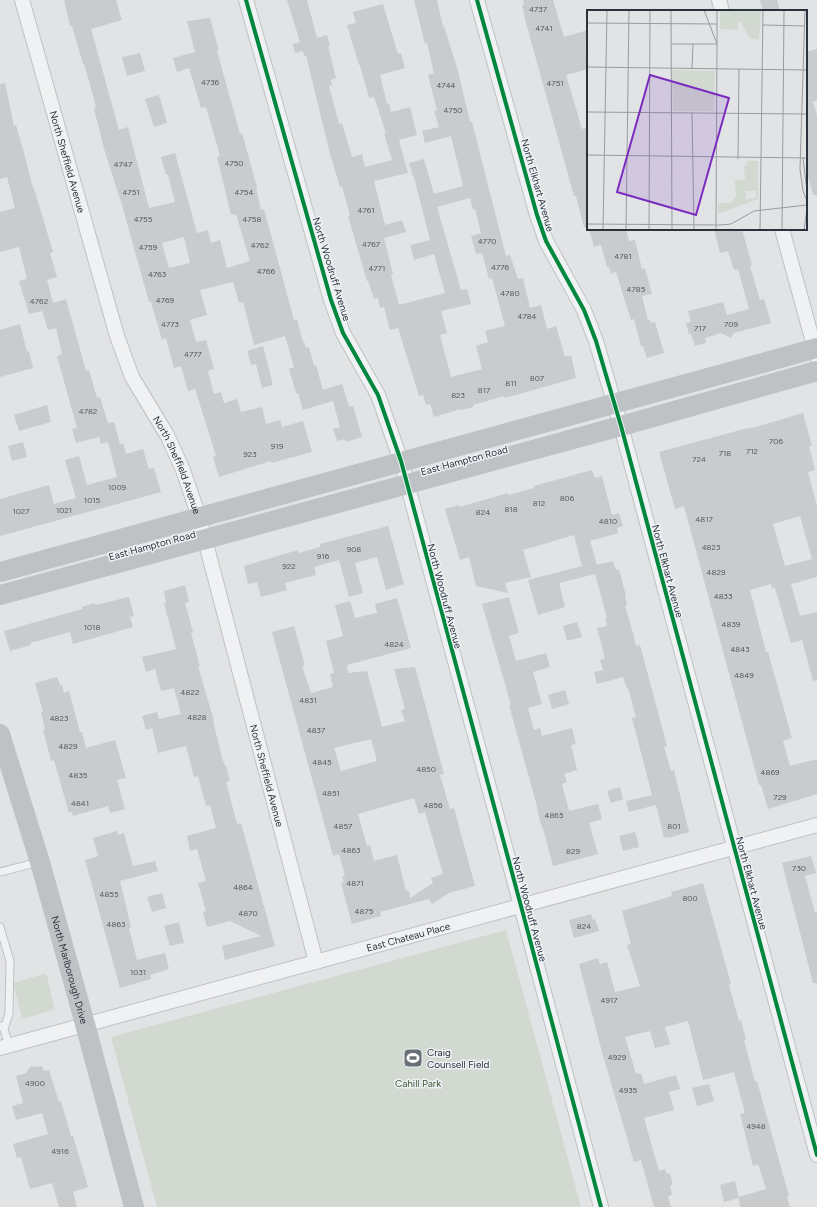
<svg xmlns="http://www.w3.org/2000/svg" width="817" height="1207" viewBox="0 0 817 1207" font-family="Figtree,sans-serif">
<rect width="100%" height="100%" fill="#e1e3e5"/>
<path fill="#d2d9d1" d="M506 930 581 1207H157L111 1037Z
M44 974 47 976 54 1007 53 1010 26 1018 22 1017 13 983Z"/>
<path fill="#c9cbcd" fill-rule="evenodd" d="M64 0H116L122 20 91 29 119 130 128 127 149 208 175 202 168 175H166L161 157 175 153 197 233 208 230 211 243 220 240 227 268 250 261 236 214 231 215 217 157 220 156 206 107 201 108 189 68 177 72 173 58 195 52 187 21 210 18 219 51H217L237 123 240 134 242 133 257 187H256L261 210 264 209 294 320 297 319 303 342 304 341 306 348 309 347 314 366 316 365 323 390 342 384 349 407 353 406 362 437 346 442 345 439 337 441 333 429 340 427 333 401 303 410 298 393H296L289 369 294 367 285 336 254 345 243 302 239 303 233 282 200 290 207 315 190 320 196 342 206 340 214 369 208 371 214 394 221 392 224 403 237 399 241 412 262 407 266 424 280 420 282 427 303 421 312 452 271 463V461L219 477 213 457 216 456 195 389 188 391 181 366 174 368 166 338 162 340 151 302H149L122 205 105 152 94 109 96 106 84 64H83L72 26H70ZM184 237 190 263 169 268 162 243Z
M287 0H307L317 38 327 35 330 46H328L336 78 331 80 332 85 329 86 339 124 342 123 352 157 362 154 365 167 392 160 384 133H386L374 97 369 98 360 65H359L347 25 356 23 353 12 383 4 398 54 401 53 405 68 380 75 387 104 389 103 391 112 410 107 417 135 399 140 408 173 374 181 385 225 402 220 406 232 384 238 393 274 391 275 399 305 445 293 434 254 414 260 410 245 430 240 414 177H413L409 163 424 159 434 194 463 186 451 136 425 143 422 131 439 127 434 111 437 110 428 75 434 73 427 43 425 44 414 0H437L443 27 444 26 458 71 470 122H472L506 256 510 255 518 279 523 278 530 308 541 305 547 329 556 326 565 357 571 355 576 378 505 398 504 396 473 405V407L461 410V409L434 417 430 404 426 405 423 395 419 396 398 328 390 330 384 307 380 308 378 298 374 299 368 281H367L348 216 350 215 342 186 340 187 330 154 306 55 304 56 303 51 295 53 293 44 300 42ZM470 198 473 210 475 209 481 233 471 236 476 254 482 253 489 279 492 278 505 326 485 331 488 342 476 346 482 369 451 377 440 335 447 333 441 311 471 304 467 289 461 290 437 207Z
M523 0H553L564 37 588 30V46L585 47 588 58V69L566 75 582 129 586 128 588 135V227H584L576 196H574L526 23 522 5H524Z
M760 0H777L780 11H763Z
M817 49V101H813L817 116V195H813L806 168V52Z
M140 53 145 71 127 76 122 57Z
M5 83 14 126 16 125 23 149 33 188H34L53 252 50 253 57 277 47 280 53 303 66 299 86 371 89 370 97 398 100 397 108 423 114 422 120 444 123 443 126 454 143 449 149 469 154 468 161 492 0 536V499L49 485 54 504 76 498 65 460 79 456 87 485 117 477 108 442 101 444 99 437 76 443 72 429 77 428 57 356 62 354 56 328 48 330 42 311 29 314 19 281 27 279 19 247 0 252V212L15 208 7 177 0 179V84Z
M159 95 167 123 154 127 145 99Z
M589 229H626L629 241 635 240 642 269 645 268 652 294 642 296 648 320H650L651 323 655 322 664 353 647 358 643 346H641L634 319 631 320 616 272 611 274 609 267H607L601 245 594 247Z
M714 229H742L752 265 750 266 760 300 764 299 771 323 734 333 731 338 721 333 705 338 706 343 695 346 691 334H689L686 323 691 322 688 311 723 302 727 315 749 309 738 269 734 270 728 251 720 253Z
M20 324 27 352 29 351 33 368 0 377V330Z
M263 346 273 385 262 388 256 364 251 365 247 351Z
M47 405 51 422 19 431 14 415Z
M803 413 812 446H809L815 470 808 472 817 506V577L791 584 800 616 817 612V680L813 681 802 640 791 643 775 588H772L771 584 750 590 766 652H768L792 738 783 741 790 766 817 759V794L768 809 761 785H759L684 506 675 509 659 452 744 429 756 427ZM800 516 812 559 785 566 773 524Z
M23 442 27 457 12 461 8 446Z
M592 470 595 478 602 476 612 515 619 513 623 526 617 528 618 533 590 541 597 565 613 561 616 570 619 569 626 596H625L627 605H625L634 637 636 646 640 645 667 746 664 747 671 771 674 770 689 832 668 838 667 837 664 838 656 805 629 812 626 801 652 795 632 718 636 717 628 688 627 689 623 677 597 684 594 672 603 670 600 660 605 658 597 628 607 626 605 618H607L595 574 559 583 565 607 538 615 528 580 582 566 574 535 523 550 531 577 505 583 508 593 476 586 469 557 460 560 445 509 459 505V507L463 506 508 493 509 495 534 488V486Z
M388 526 404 584 386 590 377 557 355 563 363 593 349 597 339 560 314 567 316 575 285 583 287 590 261 597 257 582 248 584 244 566 298 550 299 553 320 547V544Z
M185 585 189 602 185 603 193 632 191 633 200 666H198L214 721H213L223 762 224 761 225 766H226L230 781 226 782 237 824 241 823 275 946 225 960 222 946 261 936 230 921 207 927 203 912 206 911 198 883 206 881 197 849 190 851 187 836 216 828 210 805 206 806 198 776 194 777 186 746 158 753 152 728 146 730 142 716 157 712 159 719 181 714 174 688 161 691 155 669 146 672 142 657 176 649 164 603H166L164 591Z
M129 597 134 616 130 617 133 627 73 644 70 632 30 643 31 645 10 651 4 631 82 609V607L95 603V605Z
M509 597 519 633 509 636 516 661 546 653 550 667 533 672 542 704 528 708 534 730 540 728 542 736 572 728 576 744 571 745 577 770 564 774 567 782 562 784 569 811 598 804 602 819 589 823 598 854 553 866 543 828H542L537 810H538L509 705H511L482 604Z
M397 598 411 648 347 665 348 673 367 671 382 727 405 721 401 710 405 709 394 669 415 667 444 774 440 775 450 809 454 808 475 886 449 893 432 904 429 899 380 912 381 916 352 924 341 883 344 882 342 876H345L339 854 333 856 272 632 294 626 305 665 302 666 311 693 333 687 330 674 334 673 326 641 343 636 335 605 350 601 355 618 377 613 375 604ZM371 739 377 761 341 771 334 748ZM414 798 419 814 425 812 443 874 431 878 433 883 410 898 409 891H406L397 855 374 861 370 845 367 846 358 814Z
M577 622 582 637 567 641 563 626Z
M57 677 60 685H62L64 693 69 691 80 732H82L86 748 115 740 126 778 117 780 125 809 110 813 108 806 73 816 72 812 69 813 54 760 51 761 43 730 45 729 41 712H43L35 683Z
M565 690 569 704 552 709 548 695Z
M620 787 623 799 611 803 607 791Z
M117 831 118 835 124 833 133 866 155 861 158 871 120 881 131 927 129 928 137 960 165 953 169 969 150 975 151 979 120 988 85 860 98 856 93 838Z
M635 832 639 847 623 851 619 836Z
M811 856 816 873 805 876 815 913 817 912V983H813L782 863Z
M703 883 731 984 729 985 739 1021 741 1020 746 1040H744L755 1082 757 1081 789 1196 787 1197 790 1207H740L739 1198 724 1202 720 1185 735 1181 739 1197 766 1189 758 1164 753 1166 740 1114 745 1113 734 1072 703 1080 688 1021 665 1027 670 1044 655 1048 650 1031 625 1037 636 1074 641 1073 644 1084 676 1075 680 1089 669 1092 674 1110 644 1118 659 1171 665 1169 667 1174 670 1173 673 1185H670L672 1195 668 1196 671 1207H654L641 1160 634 1162 602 1052 579 964 598 958 600 964 607 962 615 992 640 986 627 945 631 944 622 911 672 896 671 892Z
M162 893 166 908 152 912 147 897Z
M591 914 593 920 595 919 599 931 574 938 569 920Z
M179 922 184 943 170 946 164 926Z
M35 1066 38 1067 42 1066 44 1071 49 1070 59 1102 61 1101 71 1136H73L88 1187 73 1192 77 1207H59L52 1183 30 1189 21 1157 17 1158 13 1144 48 1134 42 1113 16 1120 12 1106 23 1103 16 1076 26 1073 30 1067Z
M709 1084 714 1101 697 1106 692 1088Z"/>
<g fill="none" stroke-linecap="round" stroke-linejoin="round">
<g stroke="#bfc1c3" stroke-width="9">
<path id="lane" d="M0 872 39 862
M0 927 10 961 9 1014 4 1029
M1 1026 4 1029 9 1046"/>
</g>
<g stroke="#bfc1c3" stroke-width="16">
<g id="street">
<path id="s1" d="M22 0 117 336 132 377 167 435 183 470 199 517 316 962"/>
<path d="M246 0 331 300 343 333 378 395 401 461 521 906 601 1207"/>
<path d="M477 0 537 215 546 241 584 310 596 341 621 426 817 1155"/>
<path d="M719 0 722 11"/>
<path d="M782 229 817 357"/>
<path id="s2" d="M0 1048 817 825"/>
</g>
</g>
<use href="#lane" stroke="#f0f1f2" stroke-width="7"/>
<use href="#street" stroke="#f0f1f2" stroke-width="14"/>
<g stroke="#bfc2c5" stroke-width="20">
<path d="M0 572 817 348"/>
<path d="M0 595 621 426 817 371"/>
<path id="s3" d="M0 734 40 862 85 1024 134 1207"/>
</g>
<g stroke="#eef2f5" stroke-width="6">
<path id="cycleway" d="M246 0 331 300 343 333 378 395 401 461 521 906 601 1207
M477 0 537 215 546 241 584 310 596 341 621 426 817 1155"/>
</g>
<use href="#cycleway" stroke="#00873e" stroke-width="4"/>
</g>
<defs>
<g id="stadium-square" transform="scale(1)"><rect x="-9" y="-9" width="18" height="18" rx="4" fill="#6a7077" stroke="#eef2f5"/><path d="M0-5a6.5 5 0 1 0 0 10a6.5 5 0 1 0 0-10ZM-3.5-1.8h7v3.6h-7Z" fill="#fff"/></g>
</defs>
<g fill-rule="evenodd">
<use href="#stadium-square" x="413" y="1058"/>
</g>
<g text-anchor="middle" stroke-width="3" stroke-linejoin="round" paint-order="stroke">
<g font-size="8" fill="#525961">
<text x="538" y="12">4737</text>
<text x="544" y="31">4741</text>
<text x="210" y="85">4736</text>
<text x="555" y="86">4751</text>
<text x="446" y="88">4744</text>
<text x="453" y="113">4750</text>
<text x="234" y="166">4750</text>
<text x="123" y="167">4747</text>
<text x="131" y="195">4751</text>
<text x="244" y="195">4754</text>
<text x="366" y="213">4761</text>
<text x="143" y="222">4755</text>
<text x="252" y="222">4758</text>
<text x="487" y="244">4770</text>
<text x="371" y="247">4767</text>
<text x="260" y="248">4762</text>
<text x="148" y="250">4759</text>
<text x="623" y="259">4781</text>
<text x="500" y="270">4776</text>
<text x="377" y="271">4771</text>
<text x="266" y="274">4766</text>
<text x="157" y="277">4763</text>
<text x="636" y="292">4785</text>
<text x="510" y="296">4780</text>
<text x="165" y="303">4769</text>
<text x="39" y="304">4762</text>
<text x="527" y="319">4784</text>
<text x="170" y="327">4773</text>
<text x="731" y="327">709</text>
<text x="700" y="331">717</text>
<text x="193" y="357">4777</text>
<text x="537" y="381">807</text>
<text x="511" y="386">811</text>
<text x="484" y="393">817</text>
<text x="458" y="398">823</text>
<text x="88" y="414">4782</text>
<text x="776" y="444">706</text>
<text x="277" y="449">919</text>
<text x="752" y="454">712</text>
<text x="725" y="456">718</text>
<text x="250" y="457">923</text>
<text x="699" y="462">724</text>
<text x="117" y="490">1009</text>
<text x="567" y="501">806</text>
<text x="92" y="503">1015</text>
<text x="539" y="506">812</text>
<text x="511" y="512">818</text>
<text x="64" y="513">1021</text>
<text x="21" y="514">1027</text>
<text x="483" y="515">824</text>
<text x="704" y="522">4817</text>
<text x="608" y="524">4810</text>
<text x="711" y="550">4823</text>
<text x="354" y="552">908</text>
<text x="323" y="559">916</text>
<text x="289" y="569">922</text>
<text x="716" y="575">4829</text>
<text x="723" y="599">4833</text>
<text x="731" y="627">4839</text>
<text x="92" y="630">1018</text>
<text x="394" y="647">4824</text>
<text x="740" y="652">4843</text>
<text x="744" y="678">4849</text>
<text x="190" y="695">4822</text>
<text x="308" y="703">4831</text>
<text x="197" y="720">4828</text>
<text x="59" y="721">4823</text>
<text x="316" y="733">4837</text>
<text x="68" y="749">4829</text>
<text x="322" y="765">4845</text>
<text x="426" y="772">4850</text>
<text x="770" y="775">4869</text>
<text x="78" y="778">4835</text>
<text x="331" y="796">4851</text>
<text x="780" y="800">729</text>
<text x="80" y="806">4841</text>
<text x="433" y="808">4856</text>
<text x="554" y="818">4865</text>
<text x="343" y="829">4857</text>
<text x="674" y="829">801</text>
<text x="351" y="853">4863</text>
<text x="573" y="854">829</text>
<text x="799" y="871">730</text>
<text x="355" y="886">4871</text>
<text x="243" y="890">4864</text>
<text x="109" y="897">4855</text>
<text x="690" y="901">800</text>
<text x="364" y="914">4875</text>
<text x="248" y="916">4870</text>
<text x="116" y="927">4863</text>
<text x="584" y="929">824</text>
<text x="138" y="975">1031</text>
<text x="609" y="1003">4917</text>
<text x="617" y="1060">4929</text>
<text x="35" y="1086">4900</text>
<text x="628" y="1093">4935</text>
<text x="756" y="1129">4948</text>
<text x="60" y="1154">4916</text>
</g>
<g font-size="10" fill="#2a323c" stroke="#eef2f5">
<text dy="4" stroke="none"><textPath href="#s1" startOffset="168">North Sheffield Avenue</textPath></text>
<text transform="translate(538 185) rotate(74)" y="4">North Elkhart Avenue</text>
<text transform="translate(332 269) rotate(73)" y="4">North Woodruff Avenue</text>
<text transform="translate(464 460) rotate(-15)" y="4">East Hampton Road</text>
<text dy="4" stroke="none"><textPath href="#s1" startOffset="492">North Sheffield Avenue</textPath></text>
<text transform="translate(152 545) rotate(-15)" y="4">East Hampton Road</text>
<text transform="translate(668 571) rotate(75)" y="4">North Elkhart Avenue</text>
<text transform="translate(445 596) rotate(75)" y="4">North Woodruff Avenue</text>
<text dy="4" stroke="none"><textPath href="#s1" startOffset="816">North Sheffield Avenue</textPath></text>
<text transform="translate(752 883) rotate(75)" y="4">North Elkhart Avenue</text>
<text transform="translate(530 909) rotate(75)" y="4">North Woodruff Avenue</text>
<text dy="4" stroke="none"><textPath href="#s2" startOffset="423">East Chateau Place</textPath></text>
<text dy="4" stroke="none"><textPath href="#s3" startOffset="246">North Marlborough Drive</textPath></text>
</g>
<g font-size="10" fill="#2a323c" stroke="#eef2f5" text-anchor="start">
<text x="427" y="1056">Craig<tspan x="427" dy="12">Counsell Field</tspan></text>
</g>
<g font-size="10" fill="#415738" stroke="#eef2f5">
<text x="418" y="1087">Cahill Park</text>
</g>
</g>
<g transform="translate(587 10)">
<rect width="220" height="220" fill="#e1e3e5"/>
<path d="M133 0H174L172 30 162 28 154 12H151V20L133 19ZM85 60 128 61 127 101H86ZM160 151H171V189L131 204V193H144L149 186 148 170H160L158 169 157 156H160ZM159 181H169V188L159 189Z" fill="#d2d9d1" fill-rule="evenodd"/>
<path fill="none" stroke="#989ca1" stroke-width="1" d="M84 0 85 220M117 0 130 34 129 220M218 0 213 159 216 181 220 191M0 13 130 14M176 15 218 16M84 34H130V0M0 57 220 60M105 59 106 34M0 102 220 104M105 103 107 220M0 145 220 148M216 148 220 181M151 149 152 59M0 214 133 215 144 214 167 201 220 195M16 220 20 0M39 220 42 0M62 220 63 0M173 220 176 0M195 220 197 0M217 220 220 199"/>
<path fill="#7b2cbf" fill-opacity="0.15" stroke="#7b2cbf" stroke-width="2" d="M63 65 142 88 109 205 30 182Z"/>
<rect width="220" height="220" fill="none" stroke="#2a323c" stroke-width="2"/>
</g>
</svg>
